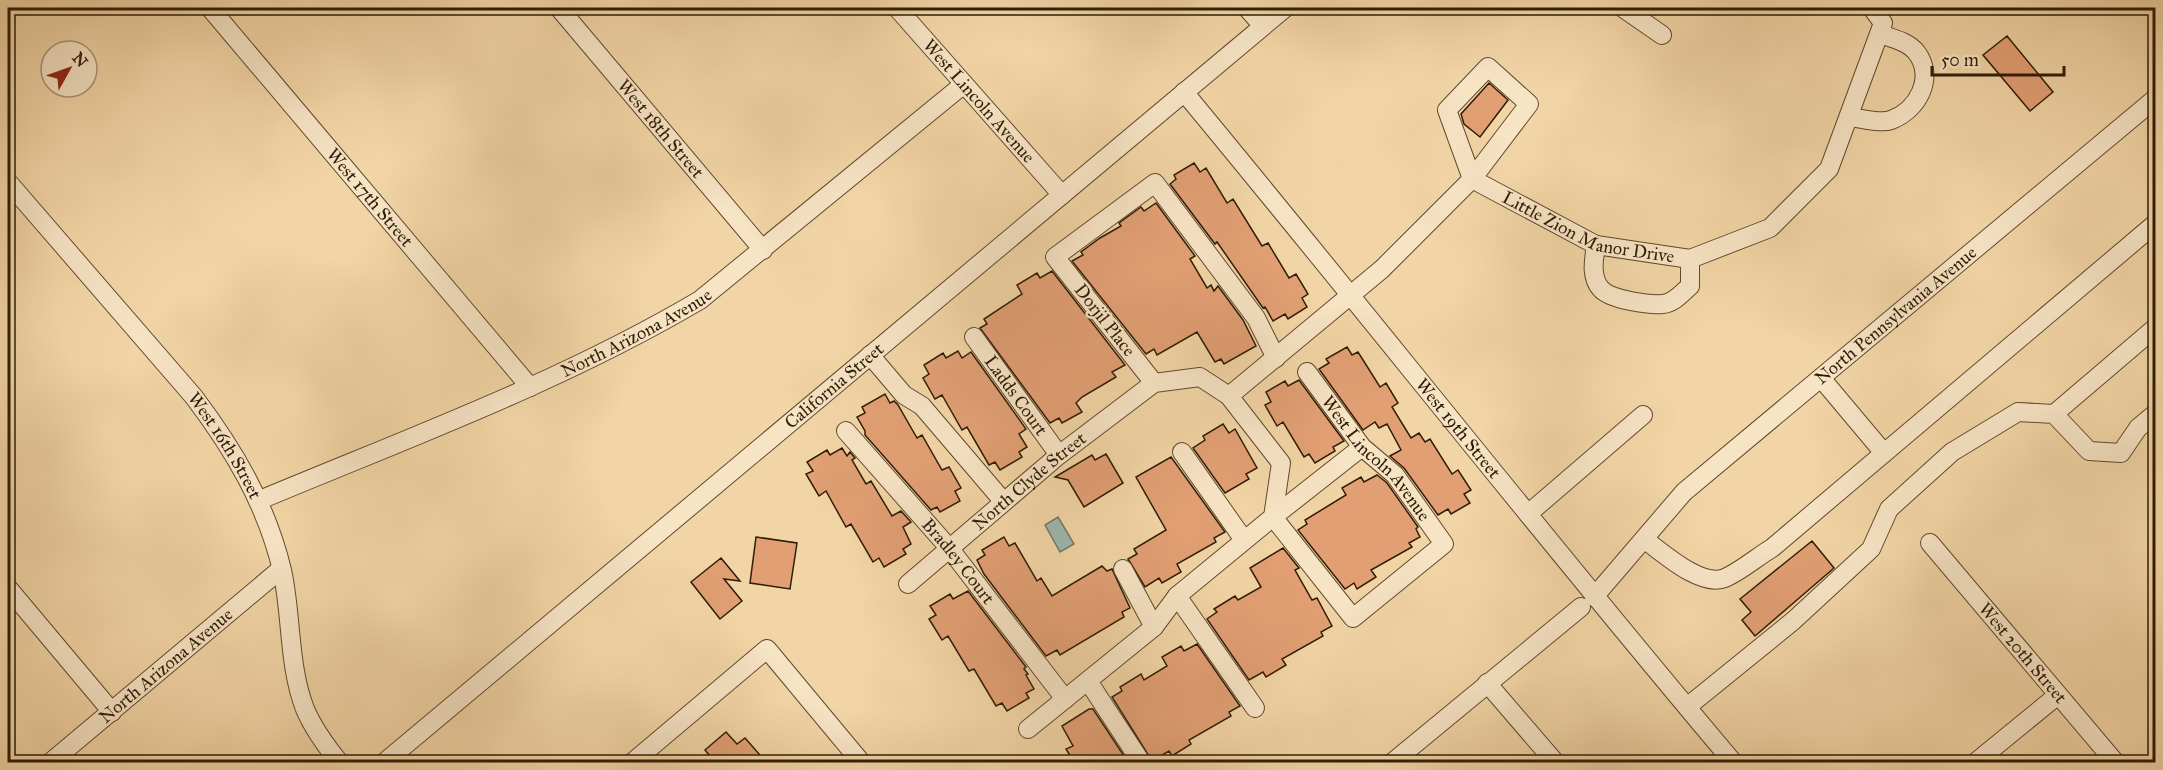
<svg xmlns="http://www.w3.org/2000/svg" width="2163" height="770" viewBox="0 0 2163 770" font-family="'IM FELL Great Primer',serif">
<rect width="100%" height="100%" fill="#f2d5a6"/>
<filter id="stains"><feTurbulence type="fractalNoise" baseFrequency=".00333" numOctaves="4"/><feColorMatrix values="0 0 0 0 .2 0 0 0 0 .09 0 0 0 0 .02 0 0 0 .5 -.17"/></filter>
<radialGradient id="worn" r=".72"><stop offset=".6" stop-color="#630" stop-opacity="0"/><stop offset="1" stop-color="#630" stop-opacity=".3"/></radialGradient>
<path fill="#9cb7ae" stroke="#70796a" stroke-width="1.5" d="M1058 517 1074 544 1060 552 1045 525Z"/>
<path fill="#e29f74" stroke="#2f1c05" stroke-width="1.5" d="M2007 36 2053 92 2030 111 1983 55Z
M1489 83 1508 100 1480 137 1464 124 1461 114Z
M1194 163 1200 172 1206 168 1227 203 1233 199 1262 246 1268 243 1289 278 1296 274 1308 294 1302 298 1307 307 1288 319 1285 314 1273 321 1265 307 1263 308 1217 242 1215 244 1170 184 1176 179 1174 175Z
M1156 203 1195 256 1190 259 1207 288 1211 285 1214 291 1218 286 1243 320 1256 346 1224 364 1221 359 1215 362 1197 332 1157 355 1154 349 1146 354 1072 261 1083 255 1081 252 1100 238 1121 226 1119 223 1141 207 1144 211Z
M1052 271 1125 365 1112 372 1116 377 1082 397 1076 403 1082 412 1062 423 1059 418 1050 423 980 328 987 324 984 319 1022 294 1017 285 1037 273 1040 278Z
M1347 347 1352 355 1358 352 1380 387 1386 383 1398 403 1392 407 1411 438 1419 433 1425 442 1430 439 1452 474 1458 470 1471 490 1464 494 1470 503 1451 514 1448 509 1438 515 1404 468 1390 456 1401 450 1387 424 1379 428 1375 422 1363 430 1319 369 1329 363 1326 359Z
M958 351 962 358 971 352 1026 429 1019 434 1027 447 1019 452 1022 457 1000 470 995 462 989 465 967 427 962 430 942 395 935 399 923 378 929 374 924 365 943 353 946 358Z
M1299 380 1344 441 1333 447 1335 451 1315 463 1309 454 1304 457 1283 422 1277 426 1265 405 1271 402 1266 392 1285 381 1288 386Z
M885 394 890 403 894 401 898 405 917 438 922 435 942 470 949 467 961 488 955 491 960 501 940 512 937 507 931 510 865 435V431L857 417 865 413 862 407Z
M1223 424 1229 433 1235 429 1257 468 1246 474 1249 479 1225 493 1193 448 1205 440 1203 436Z
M842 448 847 456 850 452 855 458 852 460 866 484 871 481 892 516 901 511 911 522 903 527 911 544 903 549 906 554 884 567 879 558 873 562 851 524 846 527 826 491 819 496 806 474 813 471 807 462 827 450 830 455Z
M1106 454 1123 483 1084 507 1068 480 1055 477 1092 455 1095 460Z
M1171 457 1225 532 1214 538 1216 542 1177 564 1181 572 1162 583 1159 578 1145 587 1128 559 1137 554 1134 549 1166 530 1136 477Z
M1377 475 1387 483 1418 527 1416 529 1420 537 1409 543 1412 547 1371 570 1376 577 1357 589 1354 583 1345 589 1298 530 1307 524 1305 520 1346 495 1342 488 1361 477 1364 482Z
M756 537 797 543 790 589 750 583Z
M1004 537 1009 546 1015 543 1037 581 1041 578 1052 596 1102 566 1107 571 1112 569 1130 608 1122 612 1124 617 1060 655 1057 650 1046 656 984 574 977 560 985 555 982 550Z
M1812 541 1834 568 1755 636 1742 620 1751 612 1740 599Z
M1283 548 1299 568 1295 570 1312 600 1317 598 1332 626 1321 632 1323 636 1282 659 1286 665 1266 677 1263 672 1249 680 1207 619 1217 612 1214 609 1235 596 1238 600 1261 587 1250 568Z
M721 558 740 581 724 579 742 601 720 619 691 582Z
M968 591 1026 667 1024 669 1028 674 1026 675 1034 689 1026 693 1029 698 1007 711 1002 703 996 706 974 669 969 671 948 636 942 640 929 619 936 615 930 606 950 594 953 599Z
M1197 644 1240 706 1229 712 1231 716 1189 740 1191 744 1172 756 1169 751 1152 761 1112 697 1122 691 1120 687 1141 674 1144 680 1167 666 1162 657 1181 646 1184 651Z
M1089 709H1093L1128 762H1074L1066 749 1073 746 1062 726Z
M726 732 737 744 745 738 766 762H715L705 750Z"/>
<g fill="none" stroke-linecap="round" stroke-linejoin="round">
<g stroke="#604a2d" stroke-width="20">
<g id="minor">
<path id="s1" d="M210 8 530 387"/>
<path id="s2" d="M559 8 763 250"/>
<path id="s3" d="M897 8 1062 195"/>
<path d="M1247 8 1263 26"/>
<path d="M1623 8 1662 35"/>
<path id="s4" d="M1184 92C1368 314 1547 542 1733 762"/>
<path d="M1849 117C1860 118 1880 124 1891 120 1918 110 1935 78 1917 53 1909 42 1892 38 1880 34"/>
<path id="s5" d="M8 182 194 397C234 450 266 504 282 570 292 615 288 665 305 709 313 728 326 746 339 762"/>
<path d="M1596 245C1594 259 1590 277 1601 289 1611 300 1649 305 1663 304 1674 303 1682 293 1690 286V259"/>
<path id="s6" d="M974 337 1059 455"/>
<path d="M870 355 904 395 922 406 1003 501"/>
<path id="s7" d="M1307 372 1362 447 1395 475 1444 544 1353 618 1273 517 1362 447"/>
<path d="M1821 378 1884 453"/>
<path d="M1154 383 1055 257 1155 183 1256 318 1276 358"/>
<path id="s8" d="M1229 396 1382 269 1472 179 1529 104 1488 67 1447 110 1472 179 1596 245 1690 259 1770 228 1829 169 1883 23 1872 8"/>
<path d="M2054 414 2156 327"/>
<path id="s9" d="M846 431 950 549 1065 699"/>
<path d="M1182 452 1244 540"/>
<path id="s10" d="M260 500C408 438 561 382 700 300L964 84"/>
<path d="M1528 514 1643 415"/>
<path d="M1644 539C1662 552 1701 588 1725 578 1741 571 1757 557 1772 548L2156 223"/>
<path id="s11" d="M1930 543 2115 762"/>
<path d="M1123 569 1154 627"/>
<path id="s12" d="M908 584 1059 455 1154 383 1200 377 1229 396 1281 463 1273 517 1177 596 1154 627 1028 729"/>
<path d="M8 588 112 712"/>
<path d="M1177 596 1255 708"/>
<path id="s13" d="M1594 597 1684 492 2156 98"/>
<path d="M1088 681 1141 762"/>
<path d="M1487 683 1555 762"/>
<path d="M1687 707 1793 621 1871 549 1889 509 1952 452 2018 412 2054 414 2089 451 2121 453 2138 428 2156 413"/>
<path id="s14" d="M51 762 281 569"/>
<path id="s15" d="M385 762 1285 8"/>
<path d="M633 762 767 649 861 762"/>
<path d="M1393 762 1581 607"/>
<path d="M1976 762 2058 695"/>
</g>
</g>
<use href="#minor" stroke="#f7e4c5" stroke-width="18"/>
</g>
<g text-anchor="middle" stroke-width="5" stroke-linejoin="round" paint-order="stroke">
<g font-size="18" fill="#2f1c05" stroke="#f7e4c5">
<text dy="6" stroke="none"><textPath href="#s3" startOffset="124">West Lincoln Avenue</textPath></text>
<text dy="6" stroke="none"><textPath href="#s2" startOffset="158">West 18th Street</textPath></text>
<text dy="6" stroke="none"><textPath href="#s1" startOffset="248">West 17th Street</textPath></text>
<text dy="6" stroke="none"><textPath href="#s8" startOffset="736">Little Zion Manor Drive</textPath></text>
<text dy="6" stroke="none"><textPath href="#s13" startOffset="414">North Pennsylvania Avenue</textPath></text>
<text transform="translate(1105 320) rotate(52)" y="6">Dorjil Place</text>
<text dy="6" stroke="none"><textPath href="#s10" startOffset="412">North Arizona Avenue</textPath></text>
<text dy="6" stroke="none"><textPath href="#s15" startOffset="586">California Street</textPath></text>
<text dy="6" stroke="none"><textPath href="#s6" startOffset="72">Ladds Court</textPath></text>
<text dy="6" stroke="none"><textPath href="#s4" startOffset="434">West 19th Street</textPath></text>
<text dy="6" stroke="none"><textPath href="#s5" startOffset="342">West 16th Street</textPath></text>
<text dy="6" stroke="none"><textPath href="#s7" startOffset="111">West Lincoln Avenue</textPath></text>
<text dy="6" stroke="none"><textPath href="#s12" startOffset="159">North Clyde Street</textPath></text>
<text dy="6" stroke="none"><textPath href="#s9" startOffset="172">Bradley Court</textPath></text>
<text dy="6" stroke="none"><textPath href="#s11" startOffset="144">West 20th Street</textPath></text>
<text dy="6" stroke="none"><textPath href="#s14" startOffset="150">North Arizona Avenue</textPath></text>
</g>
</g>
<rect width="2163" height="770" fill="none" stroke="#f2d5a6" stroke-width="30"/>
<rect x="9" y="9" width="2145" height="752" fill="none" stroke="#2f1c05" stroke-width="3"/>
<rect x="15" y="15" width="2133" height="740" fill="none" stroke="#2f1c05" stroke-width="1.5"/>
<g transform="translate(69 69) rotate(50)"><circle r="28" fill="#f7e4c5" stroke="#a79478" stroke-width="1.5"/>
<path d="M0-4.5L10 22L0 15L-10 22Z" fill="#8f2418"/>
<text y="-9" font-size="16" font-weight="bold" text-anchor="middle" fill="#2f1c05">N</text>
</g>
<path d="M1932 66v9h132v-9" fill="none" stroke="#2f1c05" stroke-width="3"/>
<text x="1941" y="66" font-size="18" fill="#2f1c05" stroke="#f7e4c5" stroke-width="4.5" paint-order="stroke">50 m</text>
<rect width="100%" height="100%" filter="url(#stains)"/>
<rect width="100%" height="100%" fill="url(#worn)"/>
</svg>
